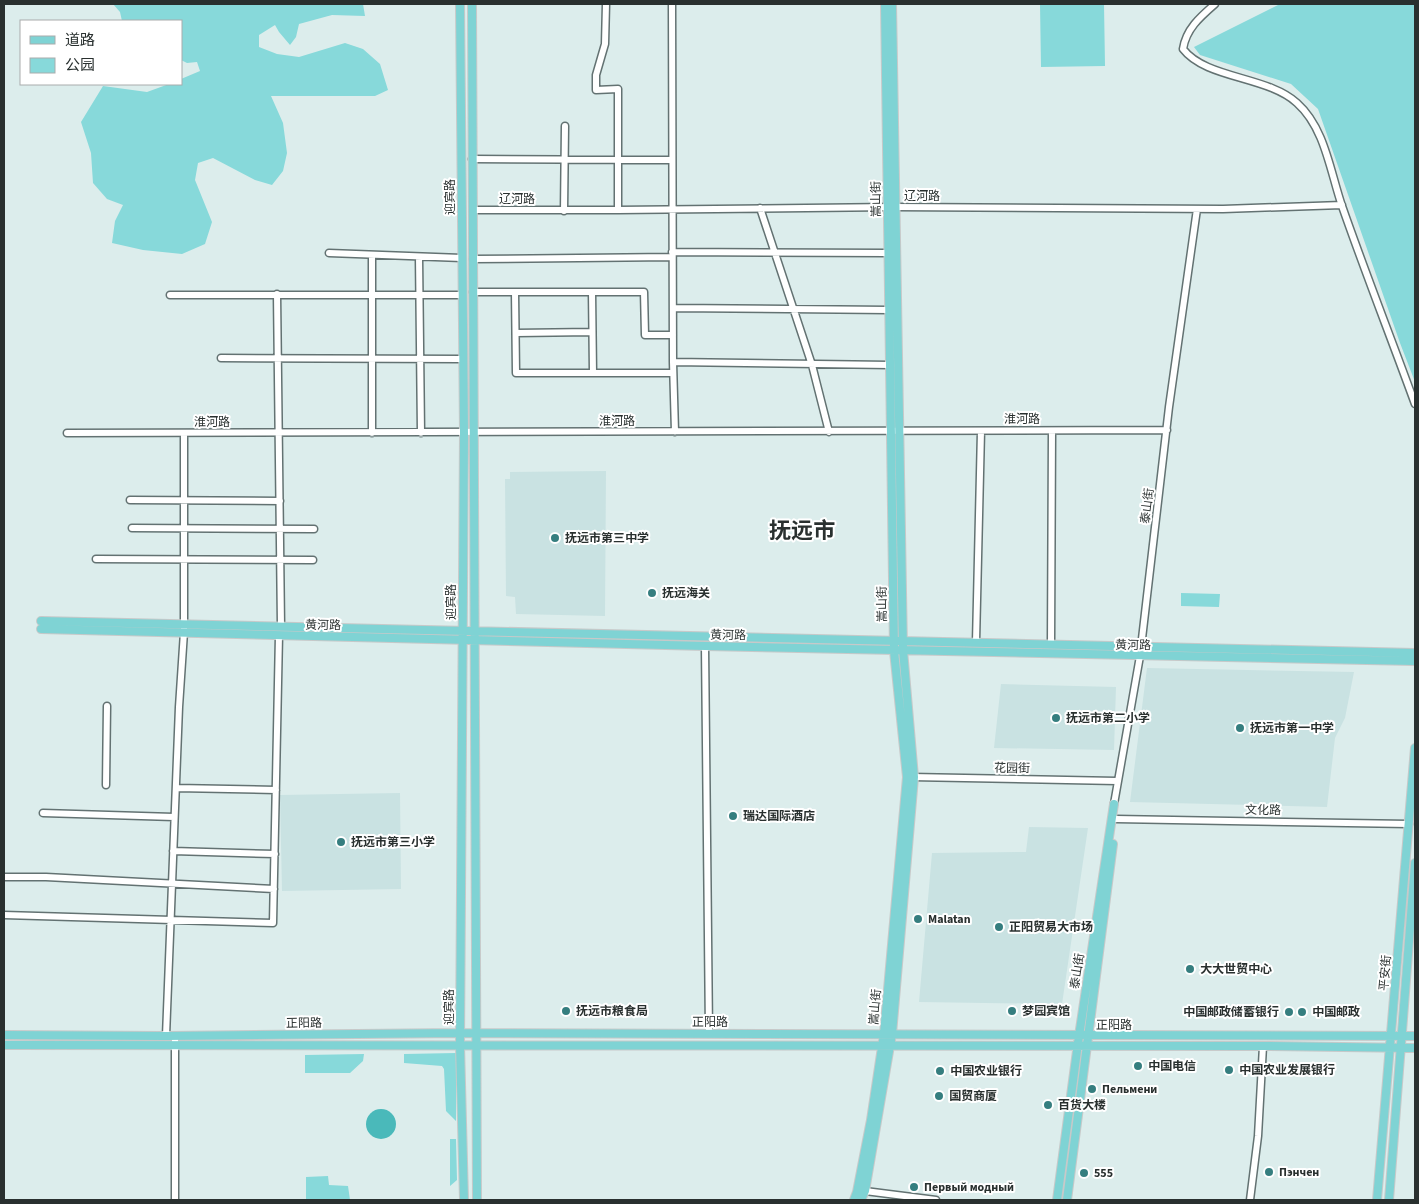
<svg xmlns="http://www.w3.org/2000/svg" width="1419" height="1204" viewBox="0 0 1419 1204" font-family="'Source Sans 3','Noto Sans SC',sans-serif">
<rect width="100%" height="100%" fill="#dcedec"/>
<path fill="#c9e2e2" d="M606 471 605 616 516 614 515 597 506 596 505 479H510V472Z
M1147 668 1354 672 1345 718 1335 738 1327 807 1130 802Z
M1001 684 1116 687 1114 750 994 748Z
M400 793 401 889 282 891 280 795Z
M1029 827 1088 828 1062 1004 919 1002 932 853 1026 852Z"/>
<path fill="#87d9da" d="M113 4H363L365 16 332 15 299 24 296 37 290 45 279 32 275 25 259 35V47L277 54 299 57 345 43 363 49 380 64 388 90 375 96H271L283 123 287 153 283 171 272 185 255 180 213 158 198 163 195 180 212 222 205 244 182 254 143 250 112 243 115 221 123 205 107 199 93 183 91 153 81 122 103 86 147 92 169 84H181V79L200 71 197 62 187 63 181 60V21H122L120 12Z
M1040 4H1104L1105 66 1041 67Z
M1280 4H1415V382L1400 343 1318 109 1291 84 1200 55 1194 47Z
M1181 593 1220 594 1219 607 1181 606Z
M456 1053V1121L446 1111 444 1069 442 1066 404 1063V1054Z
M364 1054 363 1061 350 1073H305V1055Z
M450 1139H456L457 1180 450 1186Z
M328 1176 329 1185 348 1186 350 1200H306V1177Z"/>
<path fill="#4ab9ba" d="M366 1124a15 15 0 1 1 30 0a15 15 0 1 1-30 0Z"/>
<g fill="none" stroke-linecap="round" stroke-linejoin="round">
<g stroke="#637272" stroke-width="9">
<path id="minor" d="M606 4 605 44 596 75V90L618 89V210
M672 4 673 362 675 432
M1215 4C1200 17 1186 29 1183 49 1206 79 1268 76 1297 103 1325 128 1330 171 1342 206 1365 272 1391 338 1415 404
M472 159 672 160
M760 208 812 365 829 432
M473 210H618L894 207 1223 209 1342 205
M564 211 565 126
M672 252 888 253
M329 253 462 258
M372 255V433
M419 257 421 433
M473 259 672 257
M473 292H644L645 335H673
M515 292 516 373H673
M592 292 593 373
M277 294 281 626
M170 295H462
M673 308 889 310
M516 333 592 332
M221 358 462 359
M673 362 890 365
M67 433 1167 430
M130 500 280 501
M132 528 314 529
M96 559 313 560
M976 642 981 431
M1051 644 1052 431
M705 646 709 1033
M911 777 1117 781
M106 785 107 706
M176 788 276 790
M1114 804 1140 656 1169 407 1197 209
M43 813 174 817
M1116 819 1409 824
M173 851 275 854
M4 877H46L274 889
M4 915 273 923 279 635
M166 1036 179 707 184 632V434
M865 1191 936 1200
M175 1200V1036
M1250 1200 1258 1136 1263 1046"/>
</g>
<g stroke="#c7c9c9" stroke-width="10">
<path id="major" d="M460 4 464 433 460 1045 464 1200
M472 4 477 1200
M41 621 1415 653
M41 629 705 646 1415 661
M4 1035 166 1036 460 1033 1415 1036
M4 1045 1263 1046 1415 1048
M854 1200 857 1192 871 1120 884 1034 907 777 894 651 885 4
M861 1200 865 1191 892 1034 914 777 903 650 892 4
M1057 1200 1079 1036 1114 804
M1067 1200 1113 844
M1377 1200 1415 748
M1389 1200 1415 863"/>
</g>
<use href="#minor" stroke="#fff" stroke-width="6"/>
<use href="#major" stroke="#7fd3d4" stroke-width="8"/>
</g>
<g fill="#357e7f" stroke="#fff" stroke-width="2">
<circle cx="555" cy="538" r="5"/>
<circle cx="652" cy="593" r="5"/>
<circle cx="1056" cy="718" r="5"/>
<circle cx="1240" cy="728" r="5"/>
<circle cx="733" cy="816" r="5"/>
<circle cx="341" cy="842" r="5"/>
<circle cx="918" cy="919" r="5"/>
<circle cx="999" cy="927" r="5"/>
<circle cx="1190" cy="969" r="5"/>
<circle cx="566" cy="1011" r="5"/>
<circle cx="1012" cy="1011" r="5"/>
<circle cx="1289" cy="1012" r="5"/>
<circle cx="1302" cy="1012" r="5"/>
<circle cx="1138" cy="1066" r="5"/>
<circle cx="1229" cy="1070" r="5"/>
<circle cx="940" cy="1071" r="5"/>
<circle cx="1092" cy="1089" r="5"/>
<circle cx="939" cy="1096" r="5"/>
<circle cx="1048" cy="1105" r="5"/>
<circle cx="1269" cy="1172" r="5"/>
<circle cx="1084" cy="1173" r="5"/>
<circle cx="914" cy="1187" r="5"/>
</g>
<g text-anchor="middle" stroke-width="4" stroke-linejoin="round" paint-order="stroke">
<g font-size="12" fill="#29302f" stroke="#fff">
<text x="922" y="200">辽河路</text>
<text transform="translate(450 197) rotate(-90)" y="4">迎宾路</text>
<text x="517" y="203">辽河路</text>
<text transform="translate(876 199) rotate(-91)" y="4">嵩山街</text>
<text x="1022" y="423">淮河路</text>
<text x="617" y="425">淮河路</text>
<text x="212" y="426">淮河路</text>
<text transform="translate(1147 506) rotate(-83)" y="4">泰山街</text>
<text transform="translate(451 602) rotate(-90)" y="4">迎宾路</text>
<text transform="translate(882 604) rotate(-91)" y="4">嵩山街</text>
<text transform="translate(323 625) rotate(1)" y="4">黄河路</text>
<text transform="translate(728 635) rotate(1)" y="4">黄河路</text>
<text transform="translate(1133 645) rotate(1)" y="4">黄河路</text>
<text transform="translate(1012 768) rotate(1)" y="4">花园街</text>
<text transform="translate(1263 810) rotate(1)" y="4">文化路</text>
<text transform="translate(1077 971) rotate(-81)" y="4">泰山街</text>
<text transform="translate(1385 973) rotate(-85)" y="4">平安街</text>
<text transform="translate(449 1007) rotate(-90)" y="4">迎宾路</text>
<text transform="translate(875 1007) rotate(-85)" y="4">嵩山街</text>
<text x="710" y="1026">正阳路</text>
<text transform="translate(304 1023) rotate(-1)" y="4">正阳路</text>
<text x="1114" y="1029">正阳路</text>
</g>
<g font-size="12" font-weight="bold" fill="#29302f" stroke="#fff" text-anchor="start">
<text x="565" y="542">抚远市第三中学</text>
<text x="662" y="597">抚远海关</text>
<text x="1066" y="722">抚远市第二小学</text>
<text x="1250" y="732">抚远市第一中学</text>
<text x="743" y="820">瑞达国际酒店</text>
<text x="351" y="846">抚远市第三小学</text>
<text x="928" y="923">Malatan</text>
<text x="1009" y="931">正阳贸易大市场</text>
<text x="1200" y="973">大大世贸中心</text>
<text x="576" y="1015">抚远市粮食局</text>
<text x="1022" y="1015">梦园宾馆</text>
<text x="1279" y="1016" text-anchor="end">中国邮政储蓄银行</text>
<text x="1312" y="1016">中国邮政</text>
<text x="1148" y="1070">中国电信</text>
<text x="1239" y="1074">中国农业发展银行</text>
<text x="950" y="1075">中国农业银行</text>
<text x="1102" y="1093">Пельмени</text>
<text x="949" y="1100">国贸商厦</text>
<text x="1058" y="1109">百货大楼</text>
<text x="1279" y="1176">Пэнчен</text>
<text x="1094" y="1177">555</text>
<text x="924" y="1191">Первый модный</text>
</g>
<g font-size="22" font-weight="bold" fill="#29302f" stroke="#fff">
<text x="802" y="538">抚远市</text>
</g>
</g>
<rect width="1419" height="1204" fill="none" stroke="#29302f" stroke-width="10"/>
<rect x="20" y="20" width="162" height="65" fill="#ffffff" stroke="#a9acac"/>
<rect x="30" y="36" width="25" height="8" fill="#7fd3d4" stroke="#a9acac"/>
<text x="65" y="45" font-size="15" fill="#29302f">道路</text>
<rect x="30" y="58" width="25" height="15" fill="#87d9da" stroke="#a9acac"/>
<text x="65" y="70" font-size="15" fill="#29302f">公园</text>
</svg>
